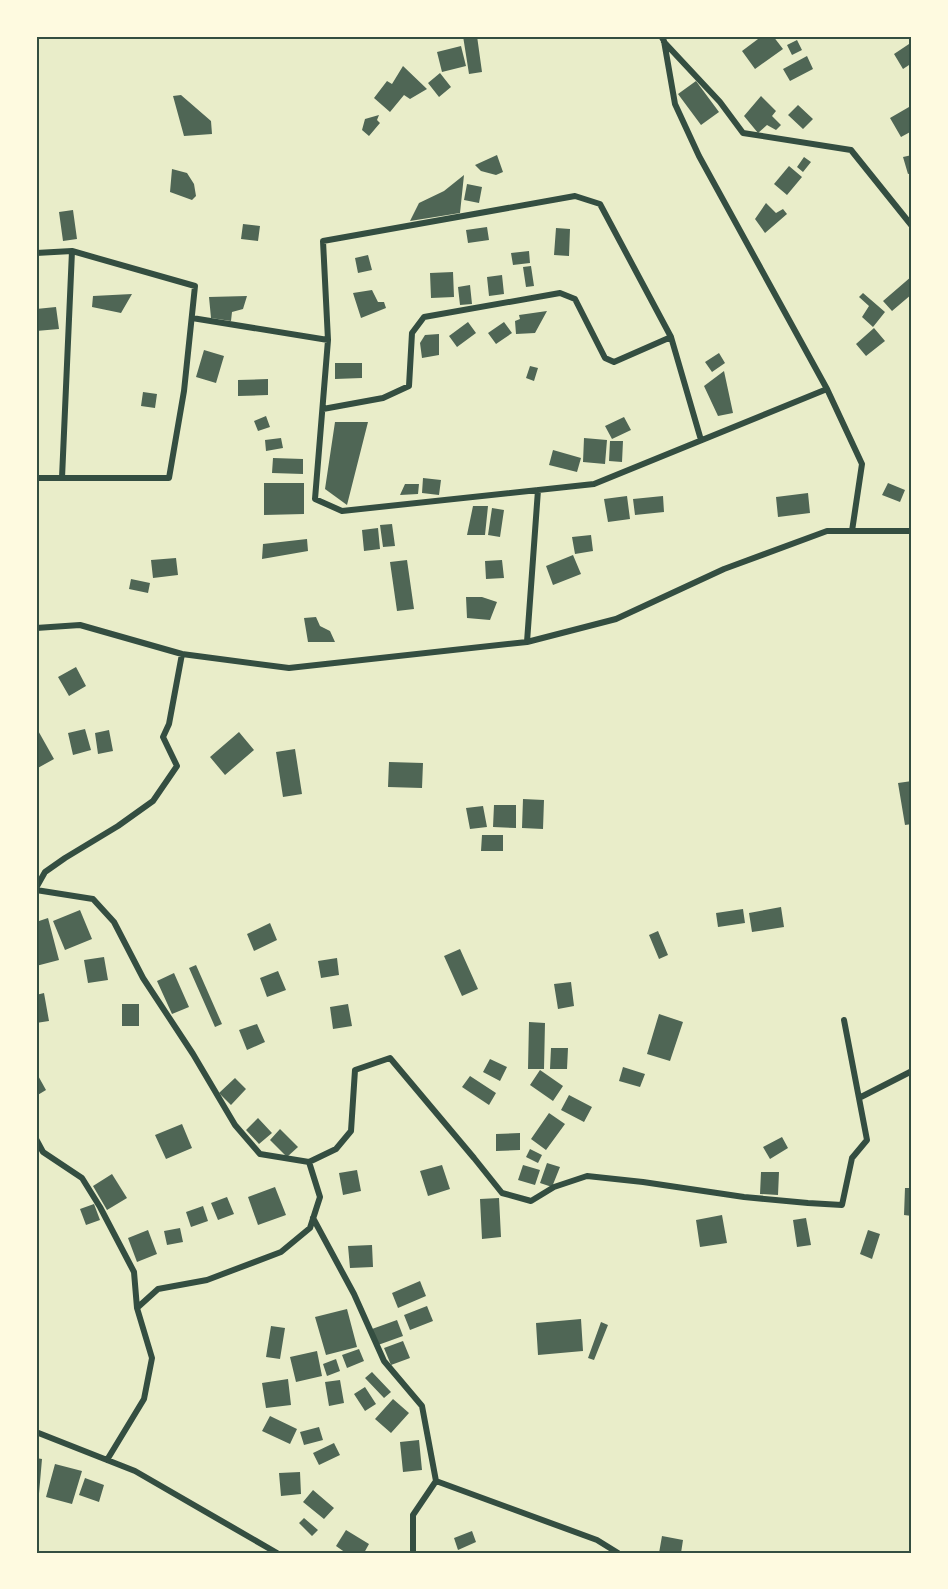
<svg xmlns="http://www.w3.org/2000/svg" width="948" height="1589" viewBox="0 0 948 1589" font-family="Barlow,sans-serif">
<rect width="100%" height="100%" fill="#e9edc9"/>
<path fill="#4f6655" d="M463 36H477L482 72 469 74Z
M762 36H773L783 49 755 69 742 51Z
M797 40 802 50 792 55 787 45Z
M912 42V63L903 69 894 54Z
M461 46 466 66 442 72 437 52Z
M807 56 813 69 790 81 783 69Z
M403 66 427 89 410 99 404 95 390 112 374 98 387 81 392 84Z
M440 73 451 87 439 97 428 83Z
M696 81 719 112 701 125 678 94Z
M181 95 211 121 212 134 184 136 173 96Z
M761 96 776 111 772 116 781 125 776 130 767 125 758 133 744 116Z
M798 105 813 119 803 129 788 115Z
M909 107 912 112V131L901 137 890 118Z
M379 115 377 120 380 123 369 136 362 130 365 119Z
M497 155 503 172 496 175 481 171 475 165Z
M912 155V173L908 174 903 157Z
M804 157 811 162 803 172 797 167Z
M789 166 802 177 787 195 774 184Z
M172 169 187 173 194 184 196 196 192 200 170 192Z
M464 175 460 213 410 221 419 203 444 191Z
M467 184 482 187 479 203 464 200Z
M766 203 776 213 783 209 787 214 765 233 755 219Z
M73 210 77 239 63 241 59 212Z
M243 224 260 226 258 241 241 239Z
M487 227 489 240 468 243 466 230Z
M556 228 570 229 569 256 554 255Z
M529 251 530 263 513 265 511 253Z
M368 255 372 270 358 273 355 258Z
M531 266 534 286 526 287 523 267Z
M453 272 454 297 431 298 430 273Z
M502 275 504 294 489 296 487 277Z
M912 276V294L892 311 883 301Z
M470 285 472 304 460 305 458 287Z
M372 290 378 302H384L386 308 361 318 353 293Z
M863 293 885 312 873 327 862 317 869 306 859 297Z
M132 294 121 313 92 307 93 296Z
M247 296 243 309 232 312 231 321 211 318 209 297Z
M56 307 59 329 36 331V309Z
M547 311 535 333 516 334 515 321 520 319 519 315Z
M468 322 476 333 457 347 449 336Z
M504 322 512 333 496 344 488 333Z
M874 328 885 341 866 356 856 344Z
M439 334V355L422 358 420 343 425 335Z
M204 350 224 356 216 383 196 377Z
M719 353 725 363 712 372 705 362Z
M335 363H362V378L335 379Z
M530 366 538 368 534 381 526 378Z
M724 371 733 413 718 416 704 386Z
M268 379V395L238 396V380Z
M143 392 157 394 155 408 141 406Z
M266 416 270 427 258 431 254 421Z
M624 417 631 430 612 439 605 426Z
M335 422H368L347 505 325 489Z
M281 438 283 448 266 451 265 440Z
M584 438 607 440 605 464 583 462Z
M610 441H623L622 462 609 461Z
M553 450 581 458 577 472 549 465Z
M273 458 303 459V474L272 473Z
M423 478 441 480 439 495 422 493Z
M264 483H304V514L264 515Z
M888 483 905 490 900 502 882 495Z
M405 484H419L418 494 400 495Z
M808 493 810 513 778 517 776 497Z
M627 496 630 519 608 522 604 499Z
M663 496 664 512 635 515 633 499Z
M473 506H488L485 535H467Z
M492 508 504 510 500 537 488 535Z
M392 524 395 546 383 547 380 525Z
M378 528 380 549 364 551 362 530Z
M591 535 593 551 575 554 572 537Z
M307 539 308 551 262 559 263 544Z
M573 555 581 574 553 585 546 566Z
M176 558 178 575 153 578 151 560Z
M407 560 414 609 397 611 390 562Z
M502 560 504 578 486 579 485 561Z
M131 579 150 583 148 593 129 589Z
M466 597H482L497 602 490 620 467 618Z
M316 617 320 626 330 631 335 642H308L304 618Z
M76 667 86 686 69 696 58 677Z
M36 727 54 759 36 769Z
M85 729 91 750 73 755 68 733Z
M109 730 113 751 98 754 95 733Z
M239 732 254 750 225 775 210 757Z
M295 749 302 794 283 797 276 752Z
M389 762 423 763 422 788 388 787Z
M912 781V824L905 825 898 783Z
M523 799 544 800 543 829 522 828Z
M494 805H516V828L493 827Z
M483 806 487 827 470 829 466 808Z
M482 835H503V851H481Z
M781 907 784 927 752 932 749 913Z
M743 909 745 923 718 927 716 913Z
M80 910 92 939 65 950 53 921Z
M48 918 59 960 36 966V922Z
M270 923 277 940 254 951 247 934Z
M658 931 668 955 659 959 649 935Z
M460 949 478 989 462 996 444 956Z
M104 957 108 980 88 983 84 960Z
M337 958 339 975 321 978 318 961Z
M196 965 222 1024 215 1027 189 968Z
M278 971 286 990 267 997 260 978Z
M174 973 189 1007 172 1014 157 981Z
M571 982 574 1006 558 1009 554 984Z
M44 993 49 1021 36 1023V995Z
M122 1004H139V1026H122Z
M348 1004 352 1026 333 1029 330 1007Z
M659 1014 683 1022 670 1061 647 1054Z
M529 1022 545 1023 544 1069H528Z
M257 1024 265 1042 247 1050 239 1030Z
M551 1048H568L567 1069H550Z
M490 1059 507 1067 500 1081 483 1072Z
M623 1067 645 1074 640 1087 619 1081Z
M540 1070 563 1086 553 1101 530 1085Z
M36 1072 46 1090 36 1096Z
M470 1076 496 1093 489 1105 462 1087Z
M235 1078 246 1089 231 1105 219 1093Z
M569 1095 592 1107 584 1122 561 1110Z
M549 1113 565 1124 546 1150 531 1139Z
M258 1118 272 1133 259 1144 246 1130Z
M182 1124 192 1148 166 1159 155 1135Z
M280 1129 298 1147 287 1157 270 1140Z
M520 1133V1150L496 1151V1134Z
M782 1137 788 1148 770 1159 763 1147Z
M530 1149 542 1155 538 1163 526 1157Z
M547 1163 560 1167 552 1187 540 1183Z
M442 1165 450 1189 428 1196 420 1171Z
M523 1165 540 1170 535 1185 518 1180Z
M357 1170 361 1191 343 1195 339 1173Z
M761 1172H779L778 1195 760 1194Z
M112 1174 127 1198 107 1210 93 1186Z
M275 1187 286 1215 258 1225 248 1197Z
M905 1188H912V1216L904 1215Z
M227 1197 234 1214 218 1220 211 1203Z
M499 1198 501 1237 482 1239 480 1199Z
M94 1204 100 1220 86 1225 80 1209Z
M203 1206 208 1221 191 1227 186 1212Z
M722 1215 727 1243 700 1247 696 1220Z
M806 1218 811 1245 797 1247 793 1220Z
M180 1228 183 1242 167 1245 164 1231Z
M148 1230 157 1254 137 1262 128 1238Z
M868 1230 880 1234 872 1259 860 1254Z
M372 1245 373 1267 350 1268 348 1246Z
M420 1281 426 1296 398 1308 392 1293Z
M427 1306 433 1321 410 1330 404 1315Z
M347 1309 357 1347 326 1355 315 1317Z
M581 1319 583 1351 538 1355 536 1323Z
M397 1320 403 1336 378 1345 372 1329Z
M601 1322 608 1325 594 1360 588 1358Z
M271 1326 285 1328 280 1359 266 1357Z
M403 1341 410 1358 391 1365 384 1348Z
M359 1349 364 1361 347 1368 342 1355Z
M317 1351 322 1376 296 1382 290 1357Z
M336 1359 340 1371 327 1376 323 1364Z
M372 1372 391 1392 384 1398 365 1378Z
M288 1379 291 1405 266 1408 262 1383Z
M340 1380 344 1403 329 1406 325 1382Z
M365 1387 376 1404 365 1411 354 1394Z
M393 1399 409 1413 391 1433 375 1419Z
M270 1416 297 1429 290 1444 262 1431Z
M319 1427 323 1440 304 1445 300 1432Z
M419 1440 422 1470 403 1472 400 1442Z
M334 1443 340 1455 319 1465 313 1453Z
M36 1458 42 1459 38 1505H36Z
M55 1464 82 1471 72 1504 46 1497Z
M300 1472 301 1494 281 1496 279 1473Z
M85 1478 104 1485 99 1502 79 1495Z
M313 1490 334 1508 324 1519 303 1502Z
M304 1518 318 1530 312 1536 299 1523Z
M346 1530 369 1544 364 1553H346L336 1546Z
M472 1531 476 1542 458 1550 454 1538Z
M662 1536 683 1540 681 1553H659Z"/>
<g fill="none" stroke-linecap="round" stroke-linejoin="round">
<path stroke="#344e41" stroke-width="6" d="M661 36 664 41 675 104 699 156 827 389
M664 42 720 102 743 133 851 150 912 226
M36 253 72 251 195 286 184 391 169 478H36
M192 318 328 340 315 499 342 511 594 484 827 389 862 464 852 531
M328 340 323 241 575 196 600 204 671 337 701 440
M323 409 383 398 409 386 412 333 424 317 560 293 575 299 605 358 614 362 671 337
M62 478 72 251
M36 628 80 625 182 654 289 668 527 642 616 619 724 569 827 531H912
M527 642 538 490
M36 888 45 872 65 858 118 826 153 801 177 766 163 737 169 724 182 654
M36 890 93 899 114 922 143 978 193 1054 235 1125 260 1154 309 1162 320 1197 310 1228 281 1252 207 1280 158 1289 137 1308 152 1358 144 1399 107 1460
M859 1098 912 1071
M36 1139 43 1152 82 1178 100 1207 134 1272 137 1308
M309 1162 336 1149 351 1131 355 1070 390 1058 474 1158 502 1193 531 1201 554 1187 587 1176 643 1182 744 1197 808 1203 842 1205 852 1158 867 1140 844 1020
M313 1218 354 1294 384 1361 422 1406 436 1481 413 1515V1553
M36 1432 135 1471 277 1553
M436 1481 597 1540 618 1553"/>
</g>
<rect width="948" height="1589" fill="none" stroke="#fefae0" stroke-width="75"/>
<rect x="38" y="38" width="872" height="1514" fill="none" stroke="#344e41" stroke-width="2"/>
</svg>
